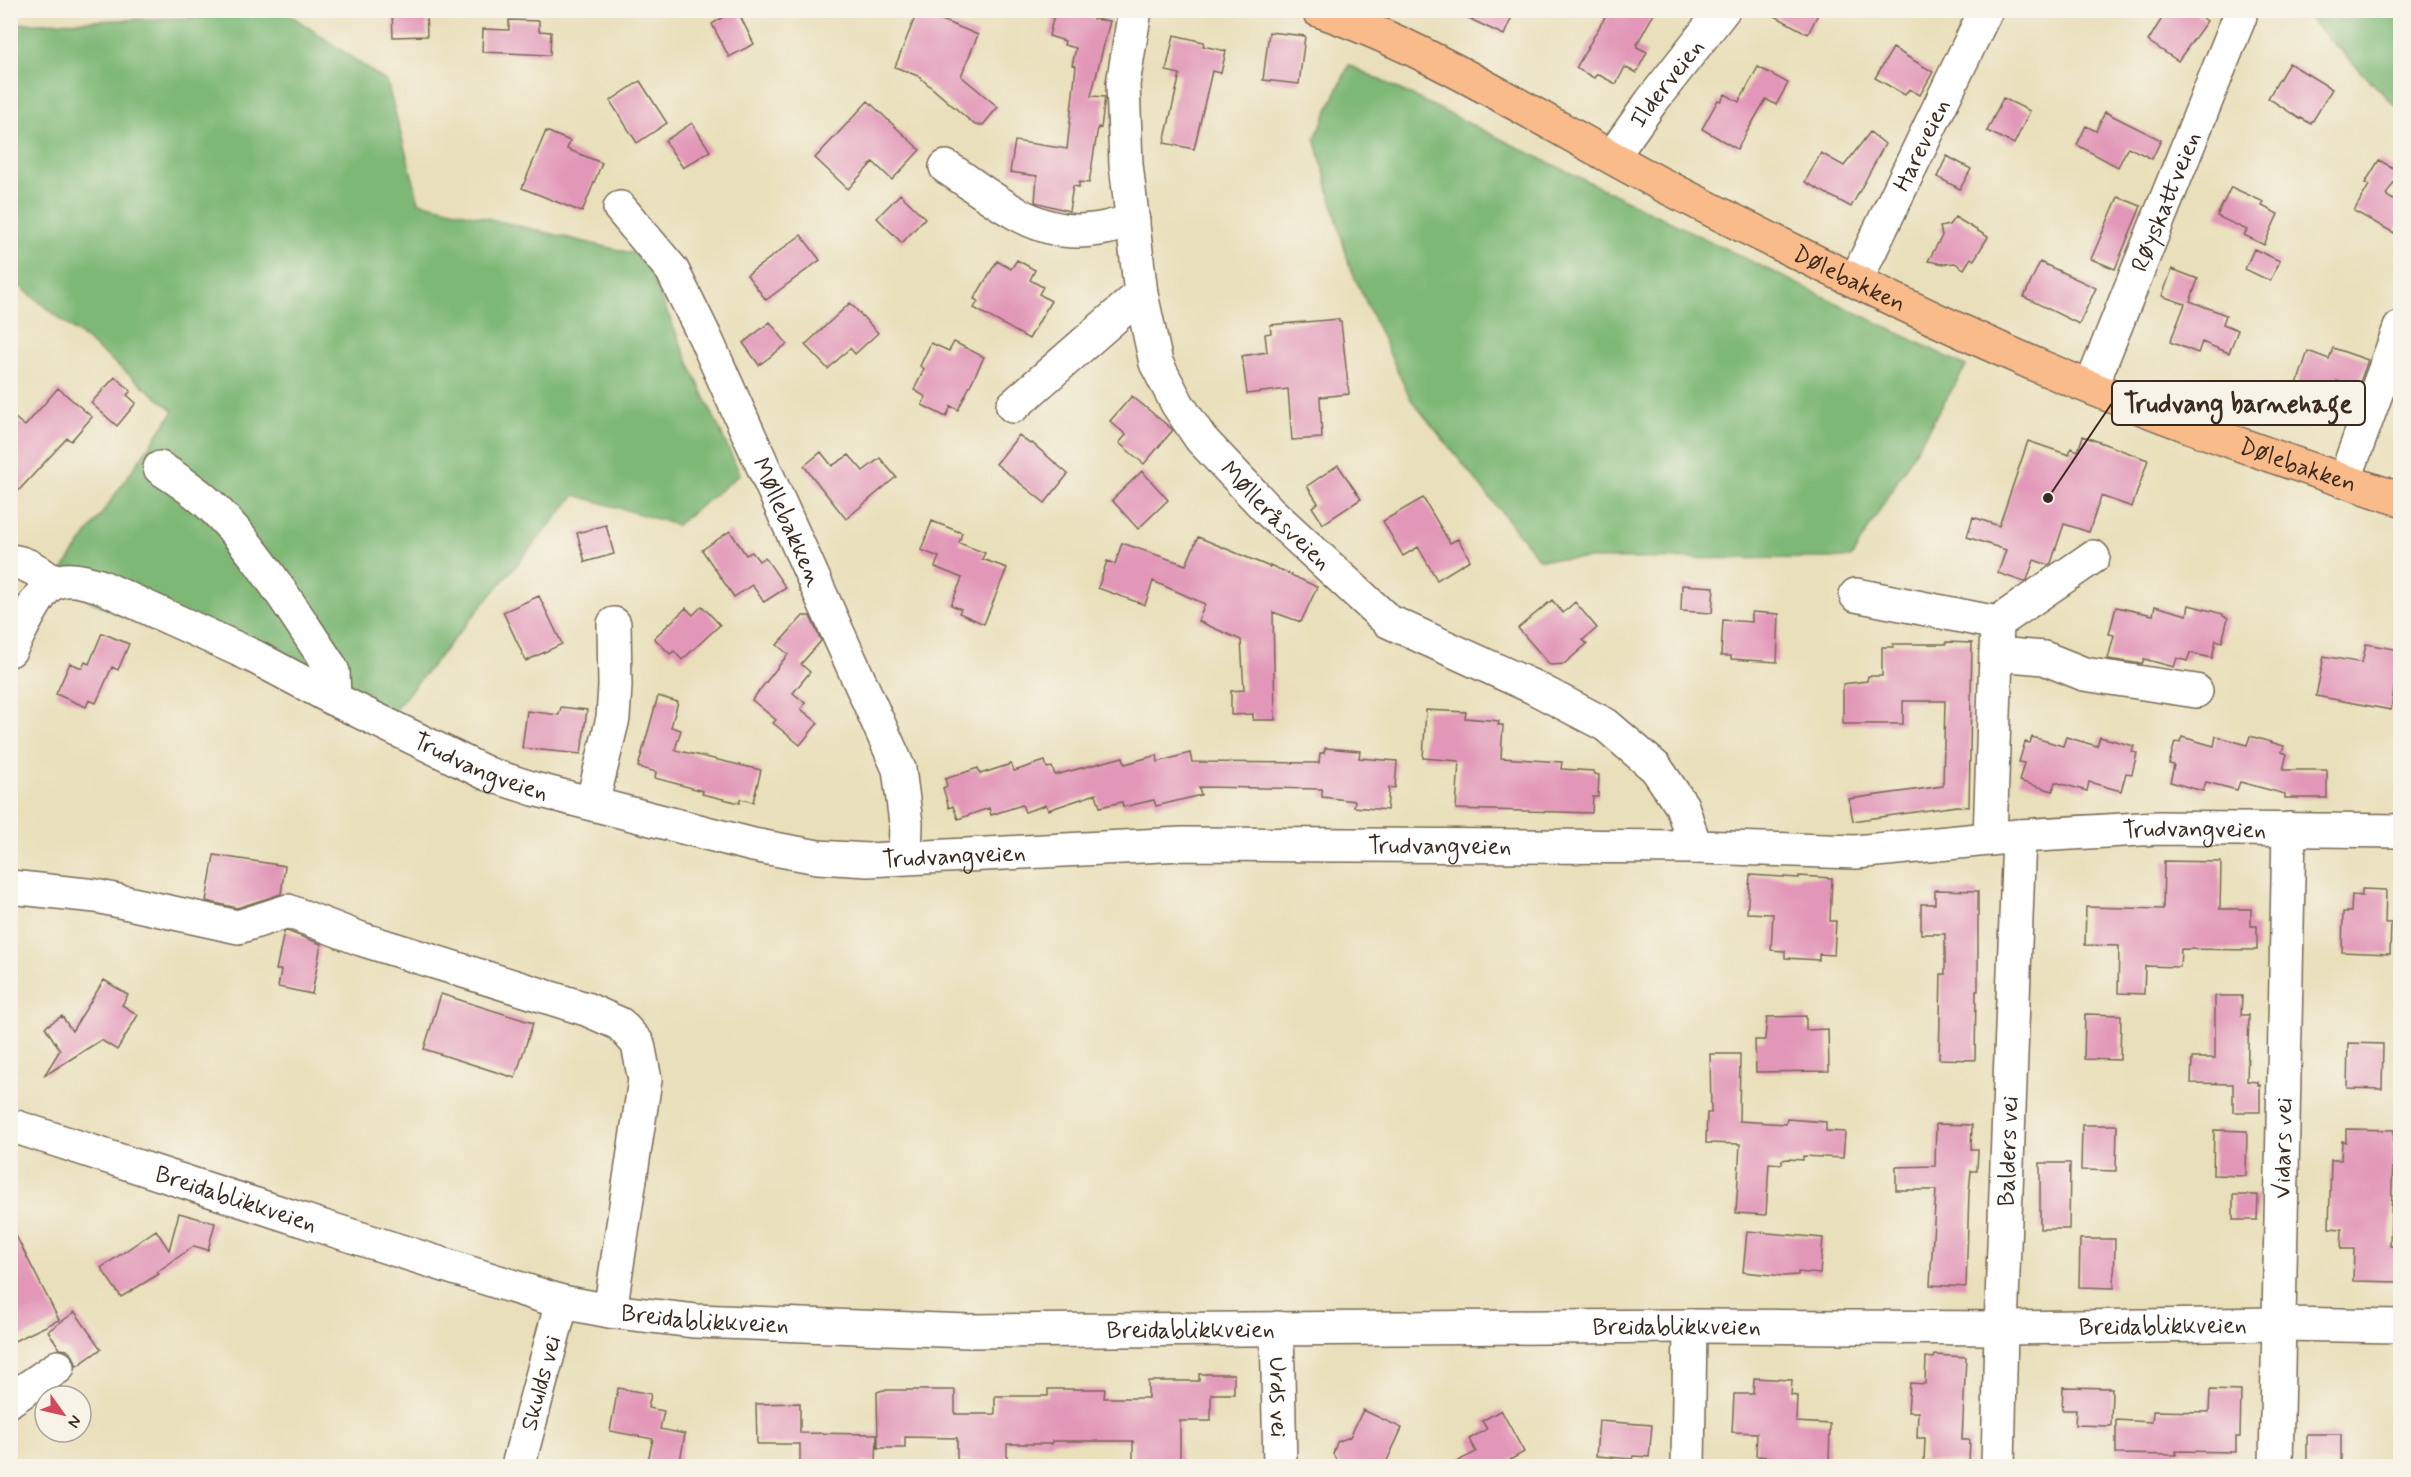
<svg xmlns="http://www.w3.org/2000/svg" width="2411" height="1477" viewBox="0 0 2411 1477" font-family="Mynerve,sans-serif">
<rect width="100%" height="100%" fill="#f7f3e8"/>
<filter id="ink" filterUnits="userSpaceOnUse"><feTurbulence type="fractalNoise" baseFrequency=".0167" numOctaves="2"/><feDisplacementMap in="SourceGraphic" scale="12" xChannelSelector="R" yChannelSelector="G"/><feConvolveMatrix kernelMatrix="1 2 1 2 8 2 1 2 1" color-interpolation-filters="sRGB"/></filter>
<filter id="wash" filterUnits="userSpaceOnUse"><feTurbulence type="fractalNoise" baseFrequency=".008" numOctaves="4" result="noise"/><feDisplacementMap in="SourceGraphic" scale="24" xChannelSelector="R" yChannelSelector="G"/><feGaussianBlur stdDeviation="1.35" result="paint"/><feColorMatrix in="noise" values="0 0 0 0 0 0 0 0 0 0 0 0 0 0 0 0 0 1.4 0 .05"/><feComposite in="paint" operator="in"/></filter>
<g filter="url(#wash)">
<rect width="100%" height="100%" fill="#e9dfba"/>
<path fill="#7eb876" stroke="#5c714a" stroke-width="1.5" d="M2302 11H2400V111Z
M289 14 387 82 419 202 643 256 693 372 740 474 677 525 575 495 384 722 255 657 159 634 53 583 174 411 11 279 10 24Z
M1349 65 1966 366 1851 558 1539 559 1410 398 1349 265 1315 138Z"/>
<g id="blocks">
<path fill="#e297b8" d="M392 10H426L427 36 393 37Z
M734 10H737L754 44 729 57 712 24Z
M918 10 978 35 961 76 998 107 983 125H975L918 76 895 67Z
M1055 10H1070L1093 16V19L1110 21 1091 96 1105 97 1101 128 1098 127 1089 183 1079 182V187L1073 186 1069 211 1035 202 1037 176 1010 172 1015 141 1067 149 1076 66 1072 65 1076 48 1064 45 1065 41 1049 36Z
M1451 10H1515L1504 35Z
M1609 10H1656L1637 44V47L1647 52 1636 73 1625 67 1616 84 1597 74 1594 78 1576 68Z
M1764 10H1820L1808 34Z
M2167 10H2191L2207 21 2178 61 2148 41Z
M509 20 539 21V31L551 32 550 55 482 52 483 29 509 30Z
M1269 32 1305 36 1299 84 1263 80Z
M1174 35 1204 42 1203 46 1226 51 1221 73 1212 71 1194 149 1164 143 1180 74 1166 71Z
M1893 48 1933 72 1920 95 1909 89 1905 95 1875 78Z
M2289 63 2332 89 2311 124 2301 118 2300 119 2268 98Z
M1758 67 1788 83 1776 105 1766 99 1737 149 1702 129 1718 100 1721 101 1725 94 1739 102Z
M640 81 667 123 637 143 610 101Z
M2003 98 2030 111 2014 144 1987 131Z
M868 101 920 150 892 180 873 162 848 189 815 158Z
M2105 112 2161 140 2152 159 2128 147 2118 167 2077 145 2086 126 2096 131Z
M692 123 710 151 683 168 665 141Z
M546 131 570 141 567 149 602 163 582 212 522 188Z
M1870 132 1885 144 1851 207 1805 182 1821 153 1844 166Z
M1947 156 1971 169 1960 189 1937 177Z
M2379 160 2400 172 2386 195 2400 205V222L2394 233 2354 211 2369 185 2365 183Z
M2231 187 2264 202 2262 206 2278 214 2264 245 2244 235 2247 230 2217 216Z
M900 194 925 218 902 243 877 218Z
M2118 197 2141 206 2115 269 2091 259Z
M1955 217 1988 237 1974 260 1971 258 1964 269 1955 263 1944 264 1928 261 1942 236 1940 227 1949 225Z
M801 235 820 260 766 300 747 275Z
M2254 249 2280 261 2270 281 2245 269Z
M1017 260 1035 270 1030 280 1043 287 1039 294 1051 301 1029 339 974 308 978 301 974 299 997 261 1011 269Z
M2040 262 2096 288 2079 324 2024 297Z
M2172 269 2198 279 2190 301 2226 315 2223 324 2238 330 2229 353 2202 342 2198 353 2170 342 2185 304 2162 296Z
M850 303 878 333 855 354 850 348 828 369 805 345Z
M1339 319V322H1341L1349 394 1320 397 1322 438 1292 440 1288 389 1247 394 1242 356 1267 352 1265 334 1271 333 1270 325Z
M770 322 787 344 759 365 743 343Z
M954 342 984 357 958 410 951 406 946 417 922 405 926 397 914 390 924 369 920 366 931 343 949 351Z
M2333 348 2368 360 2358 388 2337 381 2332 396 2297 384 2308 351 2329 359Z
M115 377 131 391 127 395 136 403 117 426 91 403Z
M58 388 92 417 71 441 67 438 10 500V414L25 426Z
M1132 396 1173 430 1144 464 1119 443 1126 435 1110 421Z
M1019 435 1030 444 1032 443 1068 474 1045 503 996 464Z
M2083 436 2148 460 2132 507 2101 496 2089 532 2064 524 2051 563 2048 565 2034 560 2027 580 2024 582 1998 573 2006 550 1967 537 1973 517 1999 526 2028 441 2069 455 2071 448 2078 451Z
M821 452 832 466 849 455 863 471 880 458 896 477 846 519 804 466Z
M1338 465 1361 499 1323 524 1312 507 1318 503 1307 486Z
M1142 471 1168 500 1138 529 1112 500Z
M1423 498 1450 543 1458 539 1470 560 1437 580 1418 547 1403 556 1383 521Z
M932 521 962 533 959 543 985 553 982 559 1007 568 984 624 959 613 961 609 951 605 962 578 935 567 939 557 921 550Z
M606 525 614 554 585 562 577 533Z
M730 531 746 555 752 552 759 561 765 557 786 588 764 602 752 585 734 597 702 550Z
M1198 537 1270 567V565L1317 587 1301 622 1273 612 1275 720H1253V714L1231 715V691L1244 690 1241 640 1198 621 1205 604 1153 581 1145 605 1098 588 1107 561 1115 564 1122 543 1186 565Z
M1682 585 1714 587 1712 613 1681 611Z
M539 596 562 644 526 661 503 612Z
M1552 600 1563 613 1575 602 1597 628 1583 640 1587 644 1564 664 1550 665 1518 628Z
M2189 605 2223 614V616L2228 618 2222 642 2216 640 2212 658 2190 653 2187 661 2177 658 2174 667 2144 659 2142 664 2108 659 2114 635 2109 634 2116 607 2153 615 2155 606 2187 615Z
M702 606 720 625 682 660 674 651 670 654 654 638 686 608 693 615Z
M1752 612 1779 614 1777 662 1731 659V656H1721L1723 620 1752 622Z
M803 616H810L821 641 801 664 810 672 793 693 805 703 801 709 818 723 800 745 773 723 776 720 752 700 788 654 777 645Z
M102 633 129 644 118 670 112 667 96 703 89 700 86 707 56 694 70 663 82 668 85 662 89 664Z
M1946 642 1972 643 1969 807 1957 806 1853 821 1849 799 1943 786 1945 701H1903V724H1843V684L1867 681 1868 676H1882V647H1893V644H1946Z
M2366 644 2400 650 2391 710 2316 696 2324 656 2362 663Z
M658 696 678 702 671 727 681 730 675 750 761 770 753 802 740 799V803L702 794 703 791 655 778 656 772 638 767Z
M561 707 587 710 581 754 522 748 527 711 559 715Z
M1426 710 1466 712 1465 718 1499 721 1498 725H1503L1501 758 1562 762 1561 769 1594 771 1595 774 1599 775 1598 797H1593L1592 813 1456 809 1459 761 1423 758Z
M2216 736 2247 745 2250 736 2284 746 2282 752 2287 754 2283 770H2327V798H2285V794L2240 782 2237 790 2206 782 2203 791 2170 782 2174 765 2169 764 2175 742 2180 743 2182 737 2214 746Z
M2032 737 2063 746 2066 737 2097 746 2100 737 2134 746 2132 752 2137 753 2132 774 2126 773 2121 791 2089 782 2087 791 2055 782 2053 791 2019 781 2024 763 2019 762 2025 742 2030 743Z
M1325 748 1360 751 1359 758 1397 761 1395 788 1389 787 1387 810 1354 807 1355 801 1322 797V789L1199 787 1201 795 1156 806 1154 800 1123 807 1122 802 1100 807 1096 794 1048 810 1046 805 1025 812 1022 805 991 815 989 808 958 819 953 806 949 808 943 788 947 786 945 779 978 768 980 774 1011 764 1014 771 1045 761 1047 768 1052 767 1055 775 1123 757 1125 764 1157 755 1158 762 1190 753 1192 762 1319 763 1320 753H1324Z
M214 855 285 866 281 894 237 908 206 901Z
M2164 861 2221 862 2220 909H2251V926H2257V950L2181 949 2180 967 2145 966 2144 994 2118 993 2119 946 2085 945 2086 907 2163 909Z
M1750 875 1799 878V876L1832 878 1830 921H1836L1834 955 1819 954V960L1785 958V951L1771 950 1773 914 1747 913Z
M2362 889 2386 890 2385 923H2391L2390 954 2342 952 2343 912H2351L2352 895 2362 896Z
M1935 890 1978 891V991H1976L1975 1060 1939 1059 1941 974H1945V934H1921V904H1935Z
M287 931 321 944 312 994 278 987 281 970H276L284 932Z
M104 980 128 995 122 1005 138 1015 117 1050 101 1040 44 1076 60 1050 45 1027 62 1016 72 1031Z
M441 994 533 1023 515 1078 424 1049Z
M2215 996H2242L2241 1015H2249L2247 1081 2258 1082V1085H2260V1112H2233V1084L2191 1083 2192 1058H2215Z
M2085 1014 2121 1015 2120 1060 2084 1059Z
M1806 1016V1030L1828 1029 1829 1071 1756 1072 1755 1040H1765L1767 1017Z
M2348 1043 2383 1044 2382 1089 2347 1088Z
M1710 1054H1740L1739 1121 1786 1124 1787 1119 1826 1122V1131L1845 1132 1843 1158 1803 1156V1160L1788 1159 1782 1160V1164L1769 1163 1766 1215 1736 1213 1740 1144 1706 1143 1707 1113H1711Z
M1936 1124 1972 1125 1971 1149H1978L1977 1171H1971L1969 1192 1966 1287 1930 1285 1936 1190H1896V1167L1935 1166Z
M2082 1125H2117L2116 1171 2081 1170Z
M2346 1129 2394 1130 2390 1246 2400 1247V1282L2353 1281 2354 1249H2341L2342 1229 2329 1228 2331 1160H2341L2342 1141 2346 1142Z
M2214 1130 2247 1131 2246 1176 2213 1175Z
M2040 1163H2070L2069 1229H2040Z
M2233 1195H2258L2257 1220H2233Z
M179 1213 215 1223 208 1250 194 1246 157 1272 159 1274 121 1297 101 1268 156 1230 169 1250Z
M10 1224 59 1320 10 1343Z
M1747 1231 1823 1238 1820 1274 1798 1272V1275L1783 1276 1743 1272Z
M2080 1239H2115L2114 1288 2079 1287Z
M75 1312 101 1349 77 1366 73 1356 67 1350 60 1349 48 1331Z
M1935 1355 1966 1357 1962 1440H1970L1969 1463 1924 1461 1925 1438H1917L1918 1412H1908L1910 1383 1925 1384 1926 1357 1934 1358Z
M1199 1374H1234V1394H1211V1421H1180V1467H1133V1441H1052V1444H1007V1462L957 1460V1438L905 1437V1448H878L877 1392 883 1390H955V1414H995V1396H1048V1389H1105L1104 1398H1148V1381H1199Z
M1754 1378 1792 1380 1791 1395 1797 1396 1796 1422 1830 1424 1829 1462 1756 1456 1757 1433 1732 1432 1734 1394H1753Z
M2063 1387 2112 1388 2111 1426 2075 1425 2076 1410H2062Z
M618 1388 651 1394 648 1408 664 1411 660 1429 685 1434 679 1466 648 1460 653 1439 610 1431Z
M2210 1390 2241 1391 2240 1437H2236V1452L2176 1451V1455L2116 1454V1420L2152 1422 2153 1411 2209 1412Z
M800 1403V1433L877 1434 876 1462H861V1467H800V1444H757L756 1404Z
M1363 1410 1402 1428 1384 1467H1346L1338 1463 1333 1454 1337 1442 1350 1437Z
M1501 1410 1524 1452 1510 1460 1514 1467H1446L1476 1452 1469 1439 1487 1429 1482 1421Z
M1599 1421 1652 1425 1649 1457 1633 1456 1632 1459 1596 1456Z
M2307 1434H2341V1463H2307Z"/>
</g>
</g>
<g filter="url(#ink)">
<use href="#blocks" fill-opacity="0" stroke="#786955" stroke-width="1.5"/>
<g fill="none" stroke-linecap="round" stroke-linejoin="round">
<g stroke="#786955" stroke-width="36">
<g id="minor">
<path id="s1" d="M1135 10 1123 84 1126 164 1141 294 1156 363 1178 405 1201 439 1269 511 1388 621 1533 687 1606 725 1656 768 1682 806 1695 847"/>
<path id="s2" d="M1612 157 1651 102 1723 10"/>
<path d="M946 167C985 192 1029 232 1078 231 1097 231 1115 226 1133 221"/>
<path id="s3" d="M620 208 672 270 705 337 899 769 906 823 905 857"/>
<path id="s4" d="M1856 280 1986 10"/>
<path id="s5" d="M2091 387 2240 16"/>
<path d="M1013 406 1141 294"/>
<path d="M160 468C177 479 194 490 208 503 255 546 294 613 330 666L333 672 334 699"/>
<path d="M2344 481 2400 328"/>
<path d="M10 561C28 563 40 572 53 583"/>
<path d="M1856 595 1997 623 2093 557"/>
<path id="s6" d="M10 650C19 635 39 589 54 583 69 576 86 582 100 586L255 657 334 699 488 774 534 789 753 845 818 857 868 860 1182 844 1695 847 1856 852 2019 836 2158 828 2400 831"/>
<path d="M1996 654 2044 658 2084 674 2196 691"/>
<path d="M592 804 613 718 615 686 614 624"/>
<path d="M1990 839 1997 623"/>
<path d="M10 887 96 896 238 927 288 911 361 939 586 1009 620 1024 638 1044 645 1080 610 1311"/>
<path id="s7" d="M10 1125 330 1229 562 1302 610 1311 695 1321 969 1331 1690 1326 2001 1328 2278 1324 2400 1326"/>
<path id="s8" d="M1277 1328 1280 1466"/>
<path d="M10 1400 58 1367"/>
<path id="s9" d="M518 1466 562 1302"/>
<path d="M1688 1466 1690 1326"/>
<path id="s10" d="M1998 1466 2001 1328 2019 836"/>
<path id="s11" d="M2276 1466 2289 829"/>
</g>
</g>
<g stroke="#786955" stroke-width="36">
<g id="major">
<path id="s12" d="M1318 10C1439 52 1546 124 1659 183 1784 247 1912 311 2041 367 2158 417 2280 460 2400 499"/>
</g>
</g>
<use href="#minor" stroke="#fff" stroke-width="33"/>
<use href="#major" stroke="#fabb8b" stroke-width="33"/>
</g>
</g>
<g text-anchor="middle" stroke-width="4.5" stroke-linejoin="round" paint-order="stroke">
<g font-size="24" fill="#3b2a1e" stroke="#f7f3e8">
<text dy="8" stroke="none"><textPath href="#s2" startOffset="92">Ilderveien</textPath></text>
<text dy="8" stroke="none"><textPath href="#s4" startOffset="150">Hareveien</textPath></text>
<text dy="8" stroke="none"><textPath href="#s5" startOffset="200">Røyskattveien</textPath></text>
<text dy="8" stroke="none"><textPath href="#s12" startOffset="596">Dølebakken</textPath></text>
<text dy="8" stroke="none"><textPath href="#s12" startOffset="1082">Dølebakken</textPath></text>
<text dy="8" stroke="none"><textPath href="#s1" startOffset="552">Mølleråsveien</textPath></text>
<text dy="8" stroke="none"><textPath href="#s3" startOffset="358">Møllebakken</textPath></text>
<text dy="8" stroke="none"><textPath href="#s6" startOffset="550">Trudvangveien</textPath></text>
<text dy="8" stroke="none"><textPath href="#s6" startOffset="2278">Trudvangveien</textPath></text>
<text dy="8" stroke="none"><textPath href="#s6" startOffset="1522">Trudvangveien</textPath></text>
<text dy="8" stroke="none"><textPath href="#s6" startOffset="1036">Trudvangveien</textPath></text>
<text dy="8" stroke="none"><textPath href="#s11" startOffset="318">Vidars vei</textPath></text>
<text dy="8" stroke="none"><textPath href="#s10" startOffset="315">Balders vei</textPath></text>
<text dy="8" stroke="none"><textPath href="#s7" startOffset="238">Breidablikkveien</textPath></text>
<text dy="8" stroke="none"><textPath href="#s7" startOffset="724">Breidablikkveien</textPath></text>
<text dy="8" stroke="none"><textPath href="#s7" startOffset="2182">Breidablikkveien</textPath></text>
<text dy="8" stroke="none"><textPath href="#s7" startOffset="1696">Breidablikkveien</textPath></text>
<text dy="8" stroke="none"><textPath href="#s7" startOffset="1210">Breidablikkveien</textPath></text>
<text dy="8" stroke="none"><textPath href="#s9" startOffset="86">Skulds vei</textPath></text>
<text dy="8" stroke="none"><textPath href="#s8" startOffset="69">Urds vei</textPath></text>
</g>
</g>
<path fill="none" stroke="#3b2a1e" stroke-width="2" d="M2048 498L2112 403"/>
<circle fill="#3b2a1e" stroke="#f7f3e8" stroke-width="2" cx="2048" cy="498" r="6"/>
<rect fill="#f7f3e8" stroke="#3b2a1e" stroke-width="2" x="2112" y="381" width="253" height="44" rx="6"/>
<g font-size="26" text-anchor="middle" font-weight="bold" fill="#3b2a1e">
<text x="2238" y="412">Trudvang barnehage</text>
</g>
<rect width="2411" height="1477" fill="none" stroke="#f7f3e8" stroke-width="36"/>
<g transform="translate(63 1414) rotate(124)"><circle r="28" fill="#f7f3e8" stroke="#aca397" stroke-width="1.5"/>
<path d="M0-4.5L10 22L0 15L-10 22Z" fill="#d1495b"/>
<text y="-9" font-size="16" font-weight="bold" text-anchor="middle" fill="#3b2a1e">N</text>
</g>
</svg>
